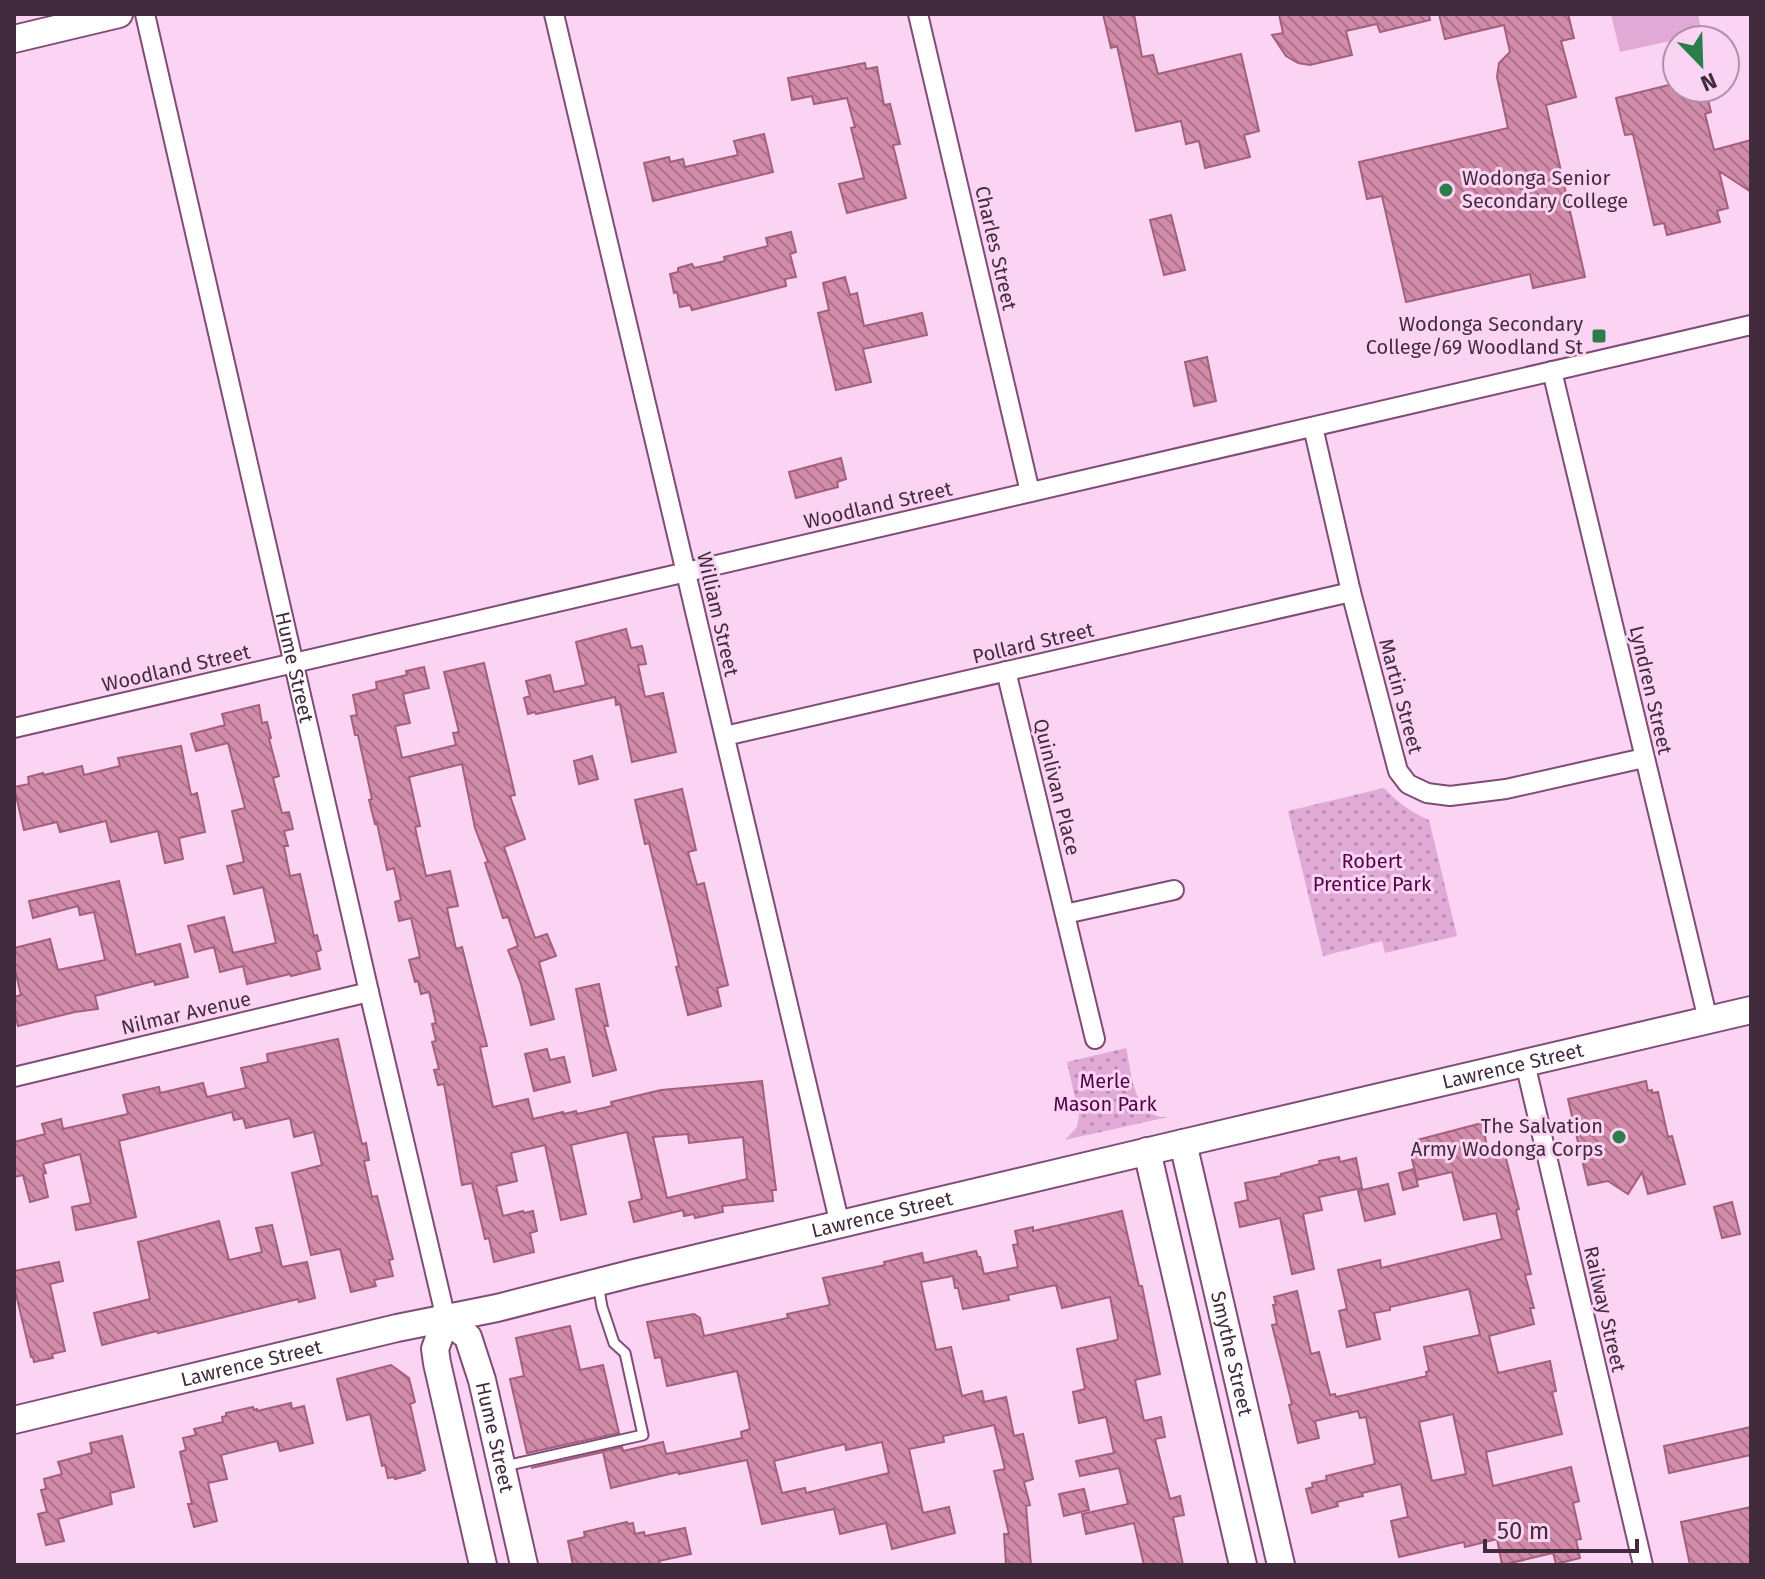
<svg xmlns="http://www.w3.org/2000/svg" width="1765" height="1579" viewBox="0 0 1765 1579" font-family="'Fira Sans',sans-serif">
<defs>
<pattern id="park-dots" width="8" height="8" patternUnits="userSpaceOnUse" patternTransform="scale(2)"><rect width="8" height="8" fill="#e1a9d6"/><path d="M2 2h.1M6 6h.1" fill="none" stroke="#b88aaf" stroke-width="1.8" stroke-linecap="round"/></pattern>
<pattern id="building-back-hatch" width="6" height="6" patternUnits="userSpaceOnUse" patternTransform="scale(2)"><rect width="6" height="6" fill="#d28ba8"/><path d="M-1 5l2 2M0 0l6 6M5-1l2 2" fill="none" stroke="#ac728a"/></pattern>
</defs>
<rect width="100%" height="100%" fill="#fad4f2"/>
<path fill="url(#park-dots)" d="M1384 788C1398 803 1411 812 1429 820L1457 936 1385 953 1382 941 1323 956 1288 811Z
M1126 1048C1132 1073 1133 1119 1168 1117L1065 1140 1077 1127 1079 1116 1067 1062Z"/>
<path fill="#e1a9d6" d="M1611 14H1698L1702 34 1620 52Z"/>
<path fill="url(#building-back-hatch)" stroke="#a3607c" stroke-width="2" fill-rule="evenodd" d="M1103 14H1134L1142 57 1153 55 1158 74 1241 54 1259 131 1244 135 1250 157 1205 168 1199 141 1186 144 1181 121 1136 131 1117 46 1111 48Z
M1279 14H1429L1430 20 1380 32 1377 24 1346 31 1352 55 1310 65 1298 63 1286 56 1272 35 1283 33Z
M1439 14H1568L1574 38 1561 41 1576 97 1546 105 1585 277 1533 288 1530 274 1406 302 1382 196 1367 199 1359 162 1508 128 1497 77 1499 63 1510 52 1504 25 1445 39Z
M865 63 866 69 877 67 884 105 890 104 900 144 893 145 906 198 847 213 839 184 864 178 851 128 855 127 847 98 814 104 812 96 792 100 788 78Z
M1677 83V88H1705L1711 112 1705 114 1714 150 1751 140V192L1719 171 1728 208 1717 211 1720 222 1667 235 1664 223 1654 225 1633 134 1625 135 1616 98Z
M764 134 773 172 653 201 644 163 669 157 670 162 683 159 685 167 738 155 734 141Z
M1171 215 1185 270 1164 275 1150 220Z
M791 232 796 252 790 254 796 277 785 279 786 286 692 310 690 305 680 307 677 292 674 293 670 274 678 272V268L692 264 694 268 725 261 724 257 768 246 766 238Z
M845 277 850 295 857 293 864 326 922 313 927 335 863 349 871 382 836 390 818 313 829 310 823 283Z
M1207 357 1216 401 1194 406 1185 362Z
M841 458 846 479 837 482 838 487 796 498 789 472Z
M626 629 631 648 642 646 646 664 638 665 645 697 663 693 676 752 632 762 620 704 616 705 615 697 536 714 535 712 528 714 524 698 530 696 526 681 550 675 554 692 586 685 576 642Z
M484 663 515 795 510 796 525 839 504 847 535 938 547 934 556 956 539 962 554 1019 531 1025 521 984 508 950 518 946 508 917 503 918 485 863 488 862 475 828 462 764 409 777 420 826 415 827 426 876 450 871 458 906 447 908 456 949 462 947 487 1046 480 1047 493 1107 528 1099 533 1119 563 1112 564 1114 576 1111 577 1114 612 1106 611 1102 661 1090 762 1081 776 1190H772L773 1201 722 1206 723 1212 695 1218 694 1214 684 1216 683 1210 634 1222 629 1202 642 1199 627 1132 571 1145 586 1214 561 1220 545 1145 511 1153 517 1181 496 1186 503 1216 523 1211 524 1213 533 1211 537 1231 530 1233 534 1252 494 1262 489 1238 485 1239 472 1183 462 1185 444 1084 438 1085 434 1070 439 1069 432 1042 436 1041 432 1024 436 1023 429 992 421 994 418 981 415 982 409 960 420 957 411 918 399 921 395 902 401 900 394 868 387 870 377 823 375 824 369 800 372 799 358 735H355L351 716 357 715 353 695 377 689 376 682 407 675 406 671 424 667 429 688 403 694 410 723 395 726 402 758 456 745 453 733 459 732 444 672ZM688 1134 689 1143 743 1137 747 1179 667 1198 653 1137Z
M259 705 262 723 267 722 271 738 269 739 279 776 273 778 282 813 289 812 293 829 284 831 288 846H284L290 876 300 874 314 936 317 935 321 950 316 952 320 969 291 976 290 974 247 984 243 966 220 972 214 947 195 952 188 926 224 917 233 953 276 943 263 887 234 894 227 866 244 862 232 811 245 808 228 743 196 751 191 734 225 725 222 714Z
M181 746 191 795 197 793 205 832 179 838 183 859 165 863 158 831 111 842 106 821 60 832 57 822 24 830 14 787 29 784 28 777 43 773 44 775 82 766 84 775 120 766 118 758Z
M592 756 598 779 579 784 574 761Z
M682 789 696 850 688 852 697 885 704 883 728 985 717 988 721 1006 688 1015 676 967 679 966 649 843 645 844 635 800Z
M119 881 136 955 180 944 188 977 155 985 154 981 95 996 98 1009 75 1012 18 1026 14 1010V997L21 995 14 966V948L50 939 58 970 105 960 94 912 80 915 78 906 33 918 29 901Z
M599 984 608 1026H604L616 1070 593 1076 576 989Z
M338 1039 362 1144 366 1143 369 1160 364 1161 372 1197 377 1196 393 1259 389 1260 393 1276 374 1280 376 1286 351 1292 340 1249 311 1255 292 1173 322 1165 314 1132 294 1137 290 1118 246 1128 243 1118 234 1120 232 1112 119 1141 136 1217 97 1226 76 1230 72 1207 91 1203 80 1154 43 1164 46 1173 43 1174 48 1197 30 1202 23 1175 14 1177V1142L45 1134 42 1124 61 1119 63 1129 128 1114 123 1095 159 1087 160 1093 203 1083 207 1097 246 1088 241 1068 268 1062 267 1054Z
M547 1049 550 1060 564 1057 570 1082 534 1091 525 1054Z
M1646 1081 1648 1091 1652 1090V1093L1658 1092 1668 1137 1672 1136 1685 1184 1648 1194 1642 1172 1628 1194 1608 1181 1588 1185 1568 1099Z
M1482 1123 1488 1151 1503 1147 1519 1209 1516 1210 1531 1274 1525 1275 1534 1308H1530L1534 1324 1489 1336 1498 1373 1550 1361 1556 1391 1552 1392 1562 1434 1486 1452 1493 1486 1571 1467 1579 1501 1573 1503 1581 1539 1576 1540 1580 1558 1556 1564 1553 1553 1502 1565 1497 1539 1465 1547 1464 1542 1399 1557 1391 1521 1408 1517 1401 1484 1362 1493 1363 1496 1337 1502 1338 1506 1312 1513 1306 1489 1313 1487 1312 1483 1327 1480 1326 1476 1375 1464 1366 1417 1360 1418 1358 1411 1315 1421 1319 1438 1298 1443 1289 1405 1292 1404 1272 1325 1277 1324 1273 1305H1276L1274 1297 1297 1291 1311 1354 1319 1352 1330 1395 1335 1394 1336 1397 1427 1376 1426 1372 1429 1371 1424 1347 1480 1335 1469 1289 1390 1307V1310L1374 1313 1380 1339 1347 1347 1339 1311 1347 1309 1338 1270 1380 1260 1381 1268 1502 1239 1496 1213 1464 1220 1452 1172 1417 1180 1411 1155 1420 1153 1417 1140ZM1453 1414 1466 1474 1432 1481 1419 1422Z
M1339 1157 1340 1162 1356 1158 1362 1188 1319 1197 1322 1210 1303 1214 1314 1269 1292 1274 1280 1218 1240 1227 1235 1203 1248 1200 1245 1183 1281 1176V1174L1320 1164 1319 1161Z
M1414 1169 1418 1186 1403 1190 1399 1173Z
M1388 1184 1395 1214 1365 1221 1358 1191Z
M1732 1202 1740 1234 1722 1238 1714 1207Z
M1122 1211 1139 1286H1142L1160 1374 1135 1380 1144 1421 1161 1417 1165 1437 1155 1439 1170 1499 1180 1496 1184 1515 1173 1517 1183 1565H1144L1134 1523 1086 1534 1082 1514 1128 1504 1119 1468 1080 1476 1076 1461 1114 1453 1106 1417 1079 1423 1073 1392 1085 1389 1077 1349 1117 1340 1118 1338 1110 1297 1062 1308 1056 1285 1008 1295 1009 1300 963 1309 958 1288H955L953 1276 921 1282 936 1350 951 1347 962 1396 982 1391 984 1402 1006 1397 1014 1436 1023 1434 1033 1479 1024 1482 1030 1505 1026 1506 1031 1565H1006L1004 1534H1009L994 1471 1005 1469 994 1425 943 1436 944 1442 909 1449 923 1513 949 1507 955 1533 892 1549 886 1523 840 1534 834 1509 762 1524 747 1460 679 1474 678 1472 611 1488 603 1452 531 1468 622 1447 623 1451 663 1442 666 1454 742 1438 741 1432 750 1429 737 1371 667 1386 661 1357 655 1358 647 1322 694 1314 700 1318 704 1336 788 1318 787 1314 830 1305 823 1278 885 1265 884 1262 922 1253 924 1263 976 1251 978 1257H980L984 1274 1018 1267 1013 1245 1018 1244 1015 1231 1033 1227V1231ZM882 1442 889 1473 806 1493 805 1488 782 1493 774 1461 845 1444 846 1450Z
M219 1221 229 1260 262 1252 256 1228 272 1225 282 1267 307 1262 315 1298 299 1302 298 1299 196 1324 158 1333 157 1331 102 1345 94 1313 150 1299 138 1242Z
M59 1262 63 1281 50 1284 65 1351 52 1354 53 1358 34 1362 33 1357H31L14 1286V1271Z
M570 1326 580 1370 603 1365 619 1433 527 1453 510 1379 524 1376 516 1338Z
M391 1365 409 1378 415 1402 410 1404 425 1470 419 1472 420 1473 395 1479 394 1477 388 1478 385 1465 382 1466 370 1414 347 1420 337 1379Z
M291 1403 292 1409 304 1406 313 1443 280 1451 277 1441 221 1455 227 1479 208 1483 217 1521 194 1527 188 1504H192L180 1452 186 1450 183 1438 196 1435 194 1429 223 1422 222 1417 226 1416V1413L253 1407 254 1410 257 1409V1411Z
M1751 1427V1455L1669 1473 1664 1446Z
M122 1436 134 1487 110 1493 112 1504 58 1519 64 1541 46 1545 38 1514 47 1512 41 1490 46 1489 44 1479 62 1474 58 1462 92 1453 90 1443Z
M1084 1489 1089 1510 1064 1516 1059 1494Z
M1751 1507V1565H1690L1681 1522Z
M627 1522 628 1524 633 1523 635 1534 644 1532 645 1536 685 1528 691 1554 659 1561 660 1565H573L568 1541 585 1537 584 1532Z"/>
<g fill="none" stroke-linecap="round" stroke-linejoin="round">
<g stroke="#804b77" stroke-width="13">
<path id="lane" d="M505 1466 643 1435 625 1353 614 1343 602 1307 598 1284"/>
</g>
<g stroke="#804b77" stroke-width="22">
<g id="street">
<path id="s1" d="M145 14 369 992 446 1319"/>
<path d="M554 14 840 1225"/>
<path d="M918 14 1030 492"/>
<path d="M1552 371 1708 1020"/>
<path d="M1313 427 1351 592 1394 756 1398 771 1408 784 1427 793 1450 796 1506 789 1644 758"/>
<path d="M1006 671 1095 1039"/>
<path d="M14 728 1751 325"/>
<path d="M725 736 1351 592"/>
<path d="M1065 914 1174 890"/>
<path d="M1525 1063 1643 1565"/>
<path d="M14 1077 369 992"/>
</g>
</g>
<g stroke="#804b77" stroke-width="30">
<g id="secondary">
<path d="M14 39 119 14"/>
<path id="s2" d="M1183 1143 1281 1565"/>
<path d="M1147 1151 1243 1565"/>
<path id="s3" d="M446 1319 468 1337 482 1380 524 1565"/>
<path d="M446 1319 435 1349 437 1363 483 1565"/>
<path id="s4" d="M14 1420 397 1328 497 1308 634 1273 1183 1143 1751 1010"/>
</g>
</g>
<use href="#lane" stroke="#fff" stroke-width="9"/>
<use href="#street" stroke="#fff" stroke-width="18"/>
<use href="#secondary" stroke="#fff" stroke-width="26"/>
</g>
<g fill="#2d7c4c" stroke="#fad4f2" stroke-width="3">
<circle cx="1446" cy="190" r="8"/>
<rect x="1591" y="328" width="16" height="16" rx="4"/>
<circle cx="1619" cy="1137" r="8"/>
</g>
<g text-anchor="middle" stroke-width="6" stroke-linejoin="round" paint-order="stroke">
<g font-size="20" fill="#432b3e" stroke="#fad4f2" text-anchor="end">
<text x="1462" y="185" text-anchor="start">Wodonga Senior<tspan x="1462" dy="23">Secondary College</tspan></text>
<text x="1583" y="331">Wodonga Secondary<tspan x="1583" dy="23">College/69 Woodland St</tspan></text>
<text x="1603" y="1133">The Salvation<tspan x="1603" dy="23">Army Wodonga Corps</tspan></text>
</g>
<g font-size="20" fill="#432b3e" stroke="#fad4f2">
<text transform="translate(996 248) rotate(77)" y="7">Charles Street</text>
<text transform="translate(878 505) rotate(-13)" y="7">Woodland Street</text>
<text transform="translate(718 614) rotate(77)" y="7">William Street</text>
<text transform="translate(1033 643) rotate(-13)" y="7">Pollard Street</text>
<text dy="7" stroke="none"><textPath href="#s1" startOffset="670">Hume Street</textPath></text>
<text transform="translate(176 668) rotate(-13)" y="7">Woodland Street</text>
<text transform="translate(1651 690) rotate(77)" y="7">Lyndren Street</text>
<text transform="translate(1401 696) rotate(75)" y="7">Martin Street</text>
<text transform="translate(1057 787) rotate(76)" y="7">Quinlivan Place</text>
<text transform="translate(186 1013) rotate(-13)" y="7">Nilmar Avenue</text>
<text dy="7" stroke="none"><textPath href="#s4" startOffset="1540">Lawrence Street</textPath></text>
<text dy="7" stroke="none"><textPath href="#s4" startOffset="892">Lawrence Street</textPath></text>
<text transform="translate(1605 1309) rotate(77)" y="7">Railway Street</text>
<text dy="7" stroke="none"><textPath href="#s2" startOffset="216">Smythe Street</textPath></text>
<text dy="7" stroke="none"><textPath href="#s4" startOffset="244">Lawrence Street</textPath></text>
<text dy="7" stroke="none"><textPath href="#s3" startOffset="132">Hume Street</textPath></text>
</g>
<g font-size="20" fill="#510149" stroke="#fad4f2">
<text x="1372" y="868">Robert<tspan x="1372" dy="23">Prentice Park</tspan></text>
<text x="1105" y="1088">Merle<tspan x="1105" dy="23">Mason Park</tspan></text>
</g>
</g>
<rect width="1765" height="1579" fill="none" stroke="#432b3e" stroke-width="32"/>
<g transform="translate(1701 64) rotate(157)"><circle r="38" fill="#fad4f2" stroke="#b190aa" stroke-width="2"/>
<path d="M0-6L14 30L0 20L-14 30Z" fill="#2d7c4c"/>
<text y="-12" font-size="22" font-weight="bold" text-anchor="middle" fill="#432b3e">N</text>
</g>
<path d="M1485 1539v12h152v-12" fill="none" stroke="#432b3e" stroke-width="4"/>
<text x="1497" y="1539" font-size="24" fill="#432b3e" stroke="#fad4f2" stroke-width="6" paint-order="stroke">50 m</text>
</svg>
